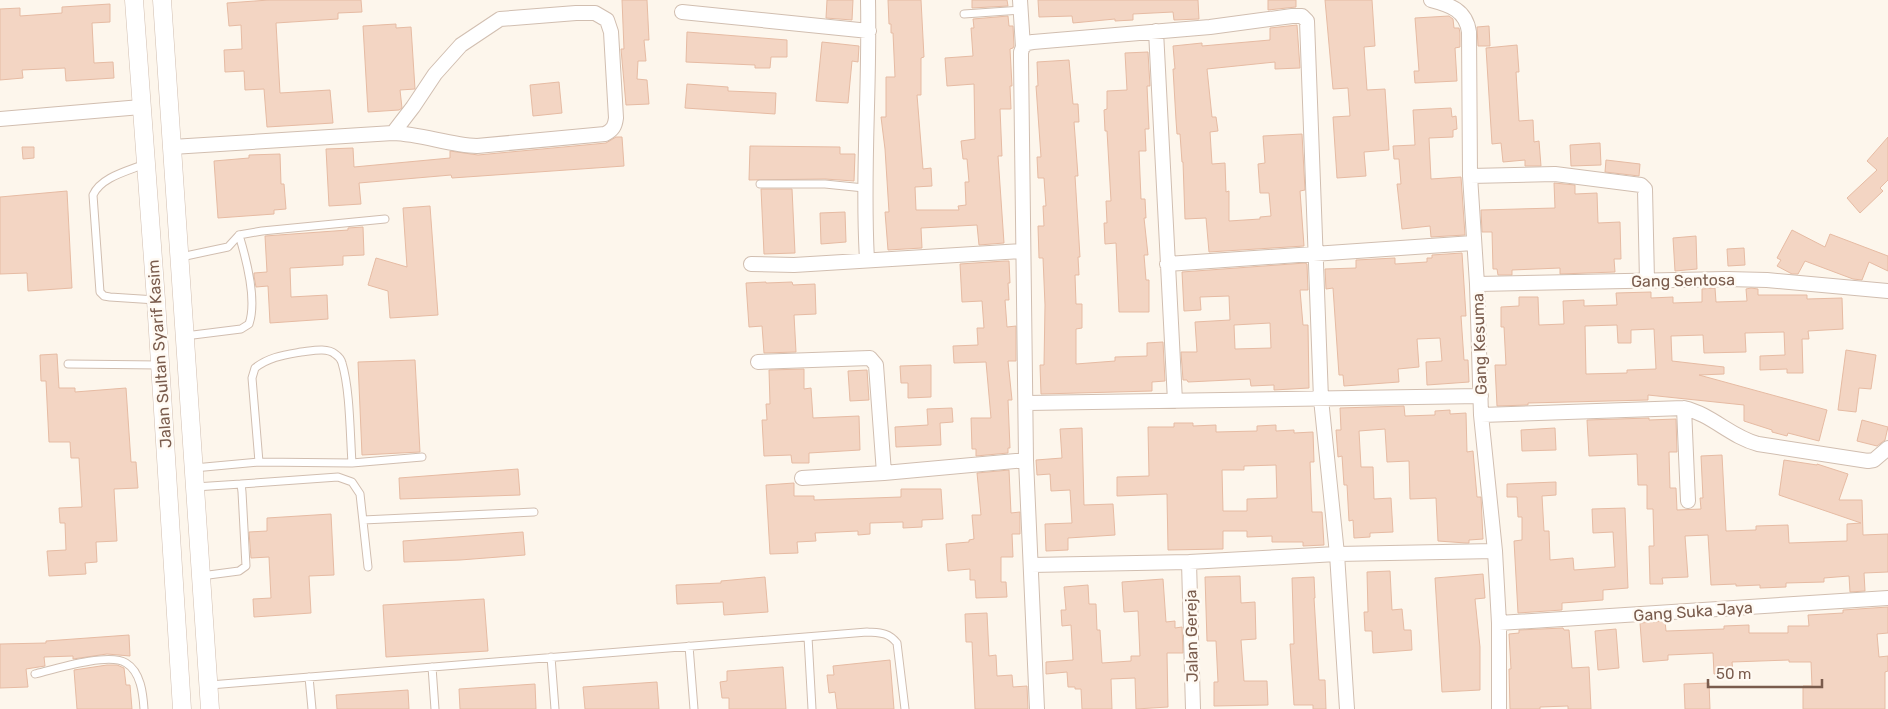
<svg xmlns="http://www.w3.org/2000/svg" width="1888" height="709" viewBox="0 0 1888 709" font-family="Rubik,sans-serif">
<rect width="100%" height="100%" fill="#fdf6ec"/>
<path fill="#f3d5c3" stroke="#e6bba3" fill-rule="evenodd" d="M269 0H361L362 12 338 13V19L276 23 280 93 330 90 333 123 267 127 264 89 245 90 244 71 225 72 224 50 242 49 241 25 229 26 227 3Z
M622 0H647L649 40H644L646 61H638L637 79 647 80 649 104 626 105 621 49H624Z
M827 0H853L852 20 826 18Z
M888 0H921L924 57 921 58V95H917L923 169 931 168 932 186 915 187 916 210H959L958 206 966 205 965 182H969L967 159H963L961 141 975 139 974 84 947 86 945 58 973 56 971 28H974L973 19 1008 16 1009 26H1013L1014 46 1013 48 1010 49 1012 86H1010L1011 109H1000L1002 156H998L1004 243 979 245 977 225 921 228 922 248 888 250 885 212H889L885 149 881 117H886V77H895L893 33H891V24H889Z
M972 0H1007L1008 6 972 8Z
M1038 0H1198L1199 19 1174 20 1173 12 1133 14V20L1115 21V19L1073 23 1072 16 1039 17Z
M1268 0H1296V7L1268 10Z
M1325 0H1372L1375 46 1364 47 1367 90 1385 89 1389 150 1364 152 1366 176 1337 178 1333 117 1350 116 1348 88 1333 89Z
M110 4V22L92 23 94 63 113 62 114 78 66 81 65 68 22 70 23 78 0 80V9L20 8V16L62 13V7Z
M1449 16 1453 19 1454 28H1459L1460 33V47L1455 48 1457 81 1415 83 1414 71H1419L1415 18Z
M396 24V28L411 27 415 89 400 90 402 108 399 110 368 112 363 26Z
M1297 25 1300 68 1275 69V62L1207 69 1212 117H1216L1218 131 1210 132 1212 164 1225 163 1226 192 1229 191V221L1260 219V217L1271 216 1269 193H1260L1258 164 1265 163 1263 136 1302 134 1305 190 1300 191 1304 246 1209 252 1206 218 1185 219 1183 162H1182L1180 134H1177L1176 120 1173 69H1175L1173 46 1202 43V46L1270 40V28Z
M1489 26 1490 46H1478L1477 27Z
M687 32 787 40V57H771L770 68H755V65L686 62Z
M822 42 859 46 858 62 852 61 848 103 816 101Z
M1517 45 1519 72H1516L1519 121 1533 120 1534 142 1539 141 1541 166H1525V160L1503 162 1501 143 1492 144 1486 48Z
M1148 52 1150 86H1147L1149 129H1145L1146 151H1139L1141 199H1145L1146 218H1144L1148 255H1144L1146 280H1149V312H1119L1116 243 1105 244 1104 223H1107L1106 201H1111L1107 131H1105L1104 110 1107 109V91L1127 90 1125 53Z
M1069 60 1073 104H1078L1079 122H1074L1078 176H1075L1080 257H1078L1079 275H1075L1076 304H1082V328L1076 329V364L1115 361V357L1147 356V343L1163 342 1165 381 1152 382V391L1041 394 1040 365H1044L1045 305 1043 258H1039L1038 226H1044L1043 206H1046L1044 178H1038L1037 157H1041L1036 86H1038L1037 62Z
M559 82 562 113 533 116 530 85Z
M687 84 728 87V91L776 93 775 114 685 108Z
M1451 108 1452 117 1456 116 1457 129 1453 130V137L1429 138 1431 179 1461 177 1465 235 1431 237 1430 226 1402 229 1397 184H1401L1399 159H1394L1393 146 1415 145 1413 110Z
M616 137H622L624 166 452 178 451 175 359 183 361 204 329 206 326 149 353 148 354 167 450 158V151L478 155 606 143Z
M1888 137V180L1880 188 1883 191 1860 213 1847 198 1877 170 1867 161Z
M1600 143 1601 165 1571 166 1570 145Z
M750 146 840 147V154H855L854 181 825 179 749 180Z
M22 147H34V158L23 159Z
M280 154 281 184H284L286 209 274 210V214L218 218 214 161 249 158V155Z
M1606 160 1640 164 1639 176 1605 172Z
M1554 183 1575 185V194L1597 193 1598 223 1620 222 1621 259H1614L1615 272 1560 274V268L1512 270V275H1498L1497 269H1493L1492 232H1482L1481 210 1555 208Z
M761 189H792L795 253 764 254Z
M67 191 72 288 28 291 27 273 0 274V197Z
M430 206 438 315 390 318 388 291 368 285 376 258 407 267 403 208Z
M845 212 846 242 821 244 820 213Z
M363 227 364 255 343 256V265L290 268 291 297 327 295 328 319 270 323 268 286 256 287 254 276V273L267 272 265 236 348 230V228Z
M1792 230 1825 247 1830 234 1888 256V271L1869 262 1862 280 1853 279 1805 261 1798 274H1792L1777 266 1781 260 1777 258Z
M1696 236 1697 269 1675 271 1673 238Z
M1744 248 1745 265 1728 266 1727 249Z
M1462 253 1466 316H1461L1464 360H1468L1469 382 1427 385 1426 362 1442 361 1440 338 1417 339 1419 367 1398 369 1399 382 1344 386 1343 375H1339L1333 288 1326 289 1325 269 1356 268V260L1395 258V264L1427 262V258H1432V255Z
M1005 261H1009L1010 283H1008L1009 300H1005L1007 327 1016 326V361H1008L1012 400H1008L1010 448H1008V453L976 456V449H972L971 418H991L986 362 954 363 953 346 978 345 977 328H984L982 301 962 302 960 264Z
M1305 263 1307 264 1308 290H1300L1303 325H1308L1309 388 1274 390V385L1251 386 1250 379 1188 382 1187 380H1183L1181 352H1197L1195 322 1230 320 1229 296 1200 297 1201 310 1184 311 1182 272ZM1270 323 1271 348 1235 349 1234 325Z
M766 282V283L792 282 793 285 815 284 816 314 794 315 796 352 764 353 762 326 749 327 746 283Z
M1715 288 1716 302 1747 301 1746 289 1751 288 1758 289V295H1807V299L1842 298 1843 329 1808 331 1809 339H1802L1803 373H1787V369L1760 370V356L1785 355 1784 332 1745 333 1746 352 1704 353 1703 335 1671 336 1672 361 1724 367V374L1699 375 1827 410 1819 441 1788 433 1787 436 1772 432V430L1744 421V405L1648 395V400L1528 403V405L1497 406 1495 365H1506L1504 327H1501V307L1519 306V297H1538L1539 325 1564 324 1563 301 1584 300V306L1617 305 1616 293 1651 292V298L1673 297V303L1702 302V289ZM1617 325 1618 343H1631V330L1654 329 1656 369 1627 370V373L1586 374 1585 326Z
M1846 350 1876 355 1871 389 1859 388 1856 412 1838 410Z
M57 354 59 388H75V392L126 388 131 462H136L138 488 114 489 117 541 96 542 97 562 85 563 86 574 49 576 47 551 66 550 65 523H60L59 508 82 507 79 458H71L70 442H49L46 381H41L40 355Z
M415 360 420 452 362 455 358 362Z
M931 365V397L908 398V383H901L900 366Z
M804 369V389L811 388 813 418 859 416 860 450 809 453V463H792L791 455 764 456 762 420H767L766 404H770L769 370Z
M867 370 869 400 850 401 848 371Z
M1404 406 1405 416 1435 415V411L1450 410V414L1466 413 1467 452 1473 451 1477 497H1481L1483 539 1469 540V543H1466L1438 541 1436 498 1410 499 1409 461 1387 462 1385 429 1359 431 1361 467H1373L1374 499 1391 498 1393 532 1370 533V537L1354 538 1353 520 1349 521 1347 485H1344L1342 456 1338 457 1336 430H1341L1340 408Z
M952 408 953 422 940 423 941 445 896 447 895 427 928 425 927 409Z
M1649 418V420L1676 419 1677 452H1669L1670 488H1676L1677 510 1701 509 1700 498H1703L1701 456 1722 455 1726 531 1756 530V526L1788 525 1789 543 1847 541V524L1861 523 1779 495 1784 460 1817 465V464L1848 474 1839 500H1862L1863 535 1888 534V572L1864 573 1865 591 1850 592 1849 576 1824 578V582L1786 583V587L1760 588V585L1736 586V584L1711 585 1708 535 1685 536 1688 577 1662 578 1663 584H1650L1649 546H1654L1653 509H1647V485H1638L1637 454 1589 456 1587 420Z
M1862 420 1888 427 1885 440 1877 446 1857 441Z
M1174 423H1193V426L1216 425V432L1257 431V426L1276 425V431L1294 430V433L1313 432 1314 462H1310L1312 512H1322L1324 545 1303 546V542H1272V536L1247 537V531H1223V549L1168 550 1167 494 1117 496V477L1149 476 1148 427H1174ZM1276 465 1277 498 1247 499V511H1223L1222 470H1244V466Z
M1082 428 1084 505 1113 504 1115 535 1068 538V550L1046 551 1045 524 1072 523 1070 490 1051 491 1050 474 1037 475 1036 460 1062 458 1060 429Z
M1555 428 1556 450 1522 451 1521 430Z
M518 469 520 495 400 499 399 478Z
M1009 470 1011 513 1020 512V534H1012L1013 557H1001V582H1006L1007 597 976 598 975 580H970V569L948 571 946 544 969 542V540L974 539 972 515H981L977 473Z
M1556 482V495L1542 496 1544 531H1549L1550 560 1573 558 1574 570 1615 567 1613 532 1593 533 1592 509 1625 508 1628 588 1603 590V600L1562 603V610L1518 613 1514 541 1522 540V517H1518L1517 497H1507V484Z
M794 483V496H814V500L901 497V489H941L943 519 922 520V527L903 528V522L870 523V534L858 535V531L815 533 816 541 797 542 798 553 770 554 766 485Z
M331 514 334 575 309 576 311 613 254 617 253 599 271 598 269 557 251 558 249 532 267 531V518Z
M523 532 525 555 460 560 404 562 403 541Z
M1390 571 1392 610 1402 609 1404 630H1411L1412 650 1373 653 1372 631H1365L1364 612H1368L1367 572Z
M1483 574 1485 598 1475 599 1480 647V690L1442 692 1435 578Z
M1240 576 1241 603 1255 602 1256 639 1241 640 1244 681H1267L1268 705 1214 706V682H1218L1216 641H1207L1205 577Z
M765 577 768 612 724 615 723 602 677 604 676 585 721 583V581Z
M1314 577 1315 598H1314L1319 680H1325L1326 709H1313V705H1294L1290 644H1294L1292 578Z
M1163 579 1166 622 1175 621V628L1182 627 1183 653H1167L1168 707 1136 709 1135 678 1111 679 1112 709H1082L1081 689H1075V687H1068L1067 672 1046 674V662L1073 660 1071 625 1062 626 1061 610H1066L1064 587 1088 585 1089 604H1096L1097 630H1100L1102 663 1131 661V656H1140L1138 611 1124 612 1122 582Z
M484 599 488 651 386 657 383 605Z
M1888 607V633L1877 634 1879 657 1888 656V671L1885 672V709H1803V686H1812L1811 662H1789V660L1732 662 1733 673 1714 674 1713 653 1668 655V660L1643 662 1640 623 1665 621 1666 631 1724 629V626L1749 625V633H1788V626H1809L1808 615 1843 613V610Z
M987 613 989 656 996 655 997 676 1012 675 1013 687 1027 686 1028 709H975L972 642H966L965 614Z
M1563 628 1564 630H1569L1572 668 1589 667 1591 709H1568V706L1540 707V709H1510L1509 669H1511L1509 634 1519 633V630Z
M1616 629 1619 668 1598 670 1595 631Z
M129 635 130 656 107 654 73 659V656L44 657 45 666 26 669 28 687 0 688V644L46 643V641Z
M890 660 894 709H837L835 692 829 693 827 675H834L833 666Z
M107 665H117L124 668 126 685H130L132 709H77L74 670Z
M783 667 786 709H729V698H722L720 682 727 681V671Z
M657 682 659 709H585L583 687Z
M1709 683 1710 709H1685L1684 684Z
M535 684 536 709H460L459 689Z
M408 690 409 709H337L336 695Z"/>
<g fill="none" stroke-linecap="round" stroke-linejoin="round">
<g stroke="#d1beb0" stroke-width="9">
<path id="service" d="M964 14 1021 10
M145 164C128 171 101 177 93 195L100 292 104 296 110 297 156 300
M760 184H825L864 188
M239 235 262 231 385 219
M181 257 228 247 239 235C246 258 257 301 249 324L241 329 185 336
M68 364 159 365
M259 462 252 378 255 368C269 357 284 355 301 352 311 351 327 347 335 354 338 356 341 359 342 363 350 389 350 434 352 463
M194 468 259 462 352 463 422 457
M241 484 338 477 352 482 360 494 368 567
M195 487 241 484 242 492 246 566 239 571 201 576
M363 520 534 512
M808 637 812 709
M689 646 694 709
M551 657 555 709
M432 667 435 709
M35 674C55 669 109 652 126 663 141 672 143 694 144 709
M309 677 312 709
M210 685 867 632C880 633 888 632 897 643L905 709"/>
</g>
<g stroke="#d1beb0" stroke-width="16">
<path id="minor" d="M1020 0 1023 47 1021 52V59L1026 460 1037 709
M1431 0C1450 5 1466 10 1469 32L1470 176 1477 284 1481 415 1495 551 1499 623V709
M682 12 869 31
M1156 31 1175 401
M1023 47 1027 43 1033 42 1210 27 1292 16H1302L1307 21 1321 399 1337 554 1347 709
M0 119 141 107
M172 147 393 133C422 134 449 145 477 146L605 134C613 130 615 126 616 118L611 32 607 20 595 13H576L500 19 461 45 435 74 413 107 393 133
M1470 176 1555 174 1641 185 1645 189 1647 281
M867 260C862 173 870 87 868 0
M751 264 794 265 1022 251
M1167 264 1473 243
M1477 284 1726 279 1767 280 1888 291
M758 362 870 358 876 365 884 473
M1027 403 1481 396
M1684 408 1688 501
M1481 415 1684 408C1711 414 1731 437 1758 444L1868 461 1874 460 1888 448
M802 478 884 473 1026 460
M1189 562 1193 709
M1031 565 1189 562 1337 554 1495 551
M1499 623 1888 598"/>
</g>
<g stroke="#d1beb0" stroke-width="19">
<path id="tertiary" d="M134 0 156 300 182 709
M162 0 210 709"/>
</g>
<use href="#service" stroke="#fff" stroke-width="7"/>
<use href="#minor" stroke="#fff" stroke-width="14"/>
<use href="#tertiary" stroke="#fff" stroke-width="18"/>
</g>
<g text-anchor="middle" stroke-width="5" stroke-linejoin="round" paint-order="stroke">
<g font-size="16" fill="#7a5c4d" stroke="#fffaf3">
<text transform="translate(1683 280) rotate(-1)" y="6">Gang Sentosa</text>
<text transform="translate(1479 344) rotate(-92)" y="6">Gang Kesuma</text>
<text transform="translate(159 354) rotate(-94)" y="6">Jalan Sultan Syarif Kasim</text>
<text transform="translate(1693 611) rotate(-4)" y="6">Gang Suka Jaya</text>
<text transform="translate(1191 636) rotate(-91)" y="6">Jalan Gereja</text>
</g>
</g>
<path d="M1708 679v8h114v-8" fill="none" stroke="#7a5c4d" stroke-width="2.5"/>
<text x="1716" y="679" font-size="15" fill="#7a5c4d" stroke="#fffaf3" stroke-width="4" paint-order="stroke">50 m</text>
</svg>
